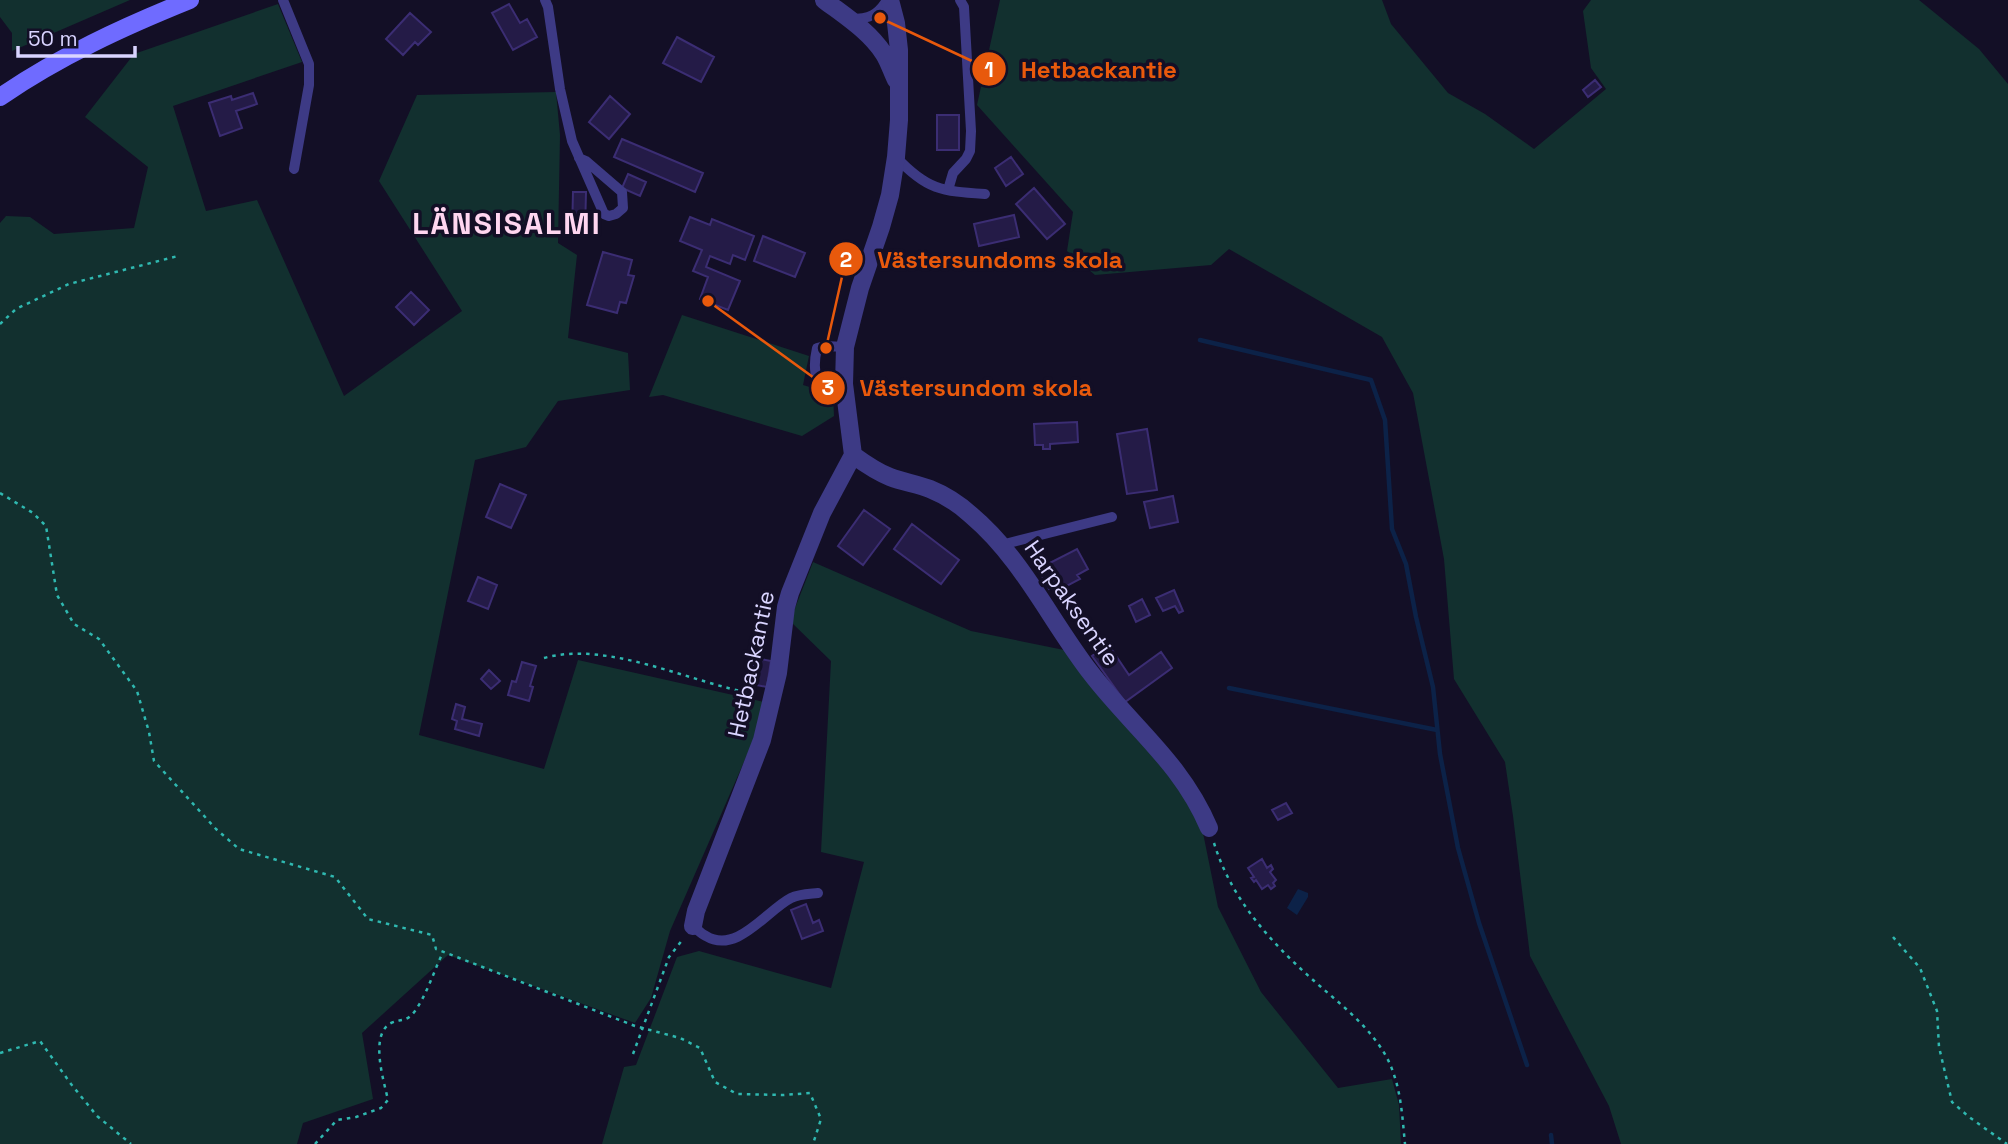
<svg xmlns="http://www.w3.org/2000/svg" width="2008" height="1144" viewBox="0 0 2008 1144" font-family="'Space Grotesk',sans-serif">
<rect width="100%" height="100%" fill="#130f26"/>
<path fill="#12302f" d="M0 0H130L12 51V33L0 17Z
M1000 0H1382L1391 24 1448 93 1485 114 1534 149 1606 89 1591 68 1583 11 1591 0H1919L1979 49 2008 84V1144H1621L1609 1106 1530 956 1513 816 1505 762 1454 679 1444 559 1413 393 1382 337 1229 249 1211 265 1095 275 1067 251 1073 212 977 105Z
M278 4 302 62 173 106 206 211 257 200 344 396 462 311 379 181 417 95 556 92 560 135 558 243 577 255 568 338 628 353 630 390 558 401 526 447 475 460 419 735 544 769 578 660 764 702 754 739 670 931 651 998 635 1023 448 955 362 1033 373 1099 303 1123 297 1144H0V223L6 216 30 217 54 234 134 228 148 167 85 117 134 54Z
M682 315 809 356 803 385 833 394 834 416 802 436 663 395 649 397Z
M813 562 971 631 1069 651 1185 793 1202 828 1218 907 1261 992 1338 1088 1392 1079 1399 1105 1401 1144H602L624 1067 636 1065 677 957 699 951 831 988 864 862 821 852 831 661 790 621Z"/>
<path fill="#0c2248" d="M1298 889 1308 893V897L1297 915 1287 908Z"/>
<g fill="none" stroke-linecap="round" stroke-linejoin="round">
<path stroke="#0c2248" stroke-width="4.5" d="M1200 340 1371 380 1385 420 1392 529 1406 564 1416 617 1433 687 1440 754 1458 848 1479 923 1527 1065
M1229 688 1437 730
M1551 1135 1552 1144"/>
</g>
<path fill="#241b47" stroke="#3b2d73" stroke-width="2" d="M509 4 520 23 527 19 537 37 513 50 492 13Z
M410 13 431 32 418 45 415 42 403 55 386 39Z
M677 37 714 57 701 82 663 63Z
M1595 80 1601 87 1588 97 1583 90Z
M253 93 257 104 236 111 242 128 220 136 209 103 231 96 232 100Z
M610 96 630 114 609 139 589 122Z
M937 115H959V150H937Z
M622 139 703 173 695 192 614 157Z
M1011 157 1023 174 1006 186 995 168Z
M628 174 646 182 640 196 622 188Z
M1034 188 1065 224 1047 239 1016 204Z
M573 192H586L585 232H572Z
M1014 215 1019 237 979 246 974 224Z
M690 217 710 225 712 219 754 236 745 260 733 255 730 264 710 256 706 267 740 281 728 310 700 299 708 277 693 271 702 250 680 241Z
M763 236 805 253 795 277 754 261Z
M603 252 632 260 628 275 634 276 626 303 620 302 617 313 587 305Z
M411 292 429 310 414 325 396 307Z
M1077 422 1078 442 1050 444V449H1043V445H1035L1034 424Z
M1147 429 1157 490 1127 494 1117 434Z
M500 484 526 495 511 528 486 517Z
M1173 496 1178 522 1150 528 1144 502Z
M864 510 890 529 863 565 838 546Z
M912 524 959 560 941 584 894 549Z
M1077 549 1088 569 1077 575 1080 579 1063 588 1060 583 1049 589 1038 569Z
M478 577 497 585 488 609 468 601Z
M1174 590 1183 611 1179 613 1175 606 1163 611 1156 598Z
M1142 599 1150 615 1136 622 1129 606Z
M1108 644 1129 675 1161 652 1172 668 1125 702 1092 656Z
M755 658 771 661 767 687 751 684Z
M522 662 536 666 530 686 533 687 529 701 508 695 512 681 516 682Z
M489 670 500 681 491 689 481 679Z
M456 704 465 707 462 719 482 724 479 736 455 729 457 721 452 719Z
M1286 803 1292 813 1278 820 1272 810Z
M1262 859 1267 868 1271 865 1273 869 1270 872 1276 880 1273 883 1275 886 1271 889 1268 885 1262 889 1256 880 1254 882 1251 878 1254 877 1248 868Z
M806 904 813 923 819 920 823 931 802 939 791 910Z"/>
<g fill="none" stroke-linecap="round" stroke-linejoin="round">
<path stroke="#2fb8b0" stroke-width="2.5" stroke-dasharray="3.5 5" stroke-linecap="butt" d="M0 324 16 309 69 284 178 256
M0 493 33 513 46 526 57 595 74 624 99 639 137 691 149 732 154 761 216 829 239 849 335 877 368 919 432 935 436 949 635 1026 680 1038 700 1048 715 1082 737 1094 784 1095 810 1093 821 1119 813 1144
M544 658C608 640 691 683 755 694
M1214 843C1232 902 1275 947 1321 987 1344 1007 1370 1028 1386 1056 1401 1084 1402 1114 1405 1144
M1893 937 1920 968 1937 1011 1939 1047 1952 1102 1969 1117 2007 1144
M0 1053 40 1041 71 1084 97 1116 131 1144
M633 1054 669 957 683 939
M315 1144 337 1120 356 1117 381 1108 388 1100C384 1081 369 1035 391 1023 402 1018 406 1023 415 1011 427 994 434 971 443 952"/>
<path stroke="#3d3a85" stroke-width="10" d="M283 0 309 64V85L294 169
M545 0 548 7 560 89 572 141 604 214 609 216 616 214 623 208 622 192 586 161 579 158
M851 19C869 19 878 15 887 0
M896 157C927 190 941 191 985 194
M948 190 953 173 966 159 970 151 971 131 964 7 960 0
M844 384C814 394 812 371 817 348L825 346 845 347
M1001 545 1112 517
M693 926C697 929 701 934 706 936 737 955 767 910 791 898 799 894 808 894 818 893"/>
<path stroke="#3d3a85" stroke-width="18" d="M824 0C845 16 869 31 884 54 889 62 892 72 896 80
M853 455C864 463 877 472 890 477 903 482 917 484 930 489 945 495 960 505 971 515 1022 558 1050 620 1090 672 1132 727 1181 762 1209 828
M693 926 696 911 762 740 778 673 786 607 790 593 822 513 853 455 844 384 845 347 860 288 881 227 890 195 896 157 899 120V50L896 23 890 0"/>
<path stroke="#6f6bff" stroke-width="18" d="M0 97C60 56 123 27 190 0"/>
</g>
<g text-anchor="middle" stroke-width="7" stroke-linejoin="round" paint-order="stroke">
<g font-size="23" fill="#d9d4ff" stroke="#130f26">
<text transform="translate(1072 603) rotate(55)" y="8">Harpaksentie</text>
<text transform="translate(751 664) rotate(-78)" y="8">Hetbackantie</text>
</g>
<g font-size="30" font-weight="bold" letter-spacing="2" fill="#ffd6f0" stroke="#130f26">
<text x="507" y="234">LÄNSISALMI</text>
</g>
</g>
<path fill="none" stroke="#e8590c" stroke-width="2.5" d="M880 18L989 69M826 348L846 259M708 301L828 388"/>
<g fill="#e8590c" stroke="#130f26" stroke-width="2.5">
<circle cx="880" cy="18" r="7"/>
<circle cx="826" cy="348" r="7"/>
<circle cx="708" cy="301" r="7"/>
<circle cx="989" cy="69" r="18"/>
<circle cx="846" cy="259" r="18"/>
<circle cx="828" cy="388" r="18"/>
</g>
<g font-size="21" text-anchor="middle" font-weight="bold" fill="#fff">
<text x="989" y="77">1</text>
<text x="846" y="267">2</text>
<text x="828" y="395">3</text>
</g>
<g font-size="24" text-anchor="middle" font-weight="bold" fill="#e8590c" stroke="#130f26" stroke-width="7" stroke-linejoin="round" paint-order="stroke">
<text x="1099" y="78">Hetbackantie</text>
<text x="1000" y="268">Västersundoms skola</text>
<text x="976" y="396">Västersundom skola</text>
</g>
<path d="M18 46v10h117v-10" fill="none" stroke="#d9d4ff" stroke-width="3.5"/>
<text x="28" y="46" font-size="21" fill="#d9d4ff" stroke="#130f26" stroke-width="5" paint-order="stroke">50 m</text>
</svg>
